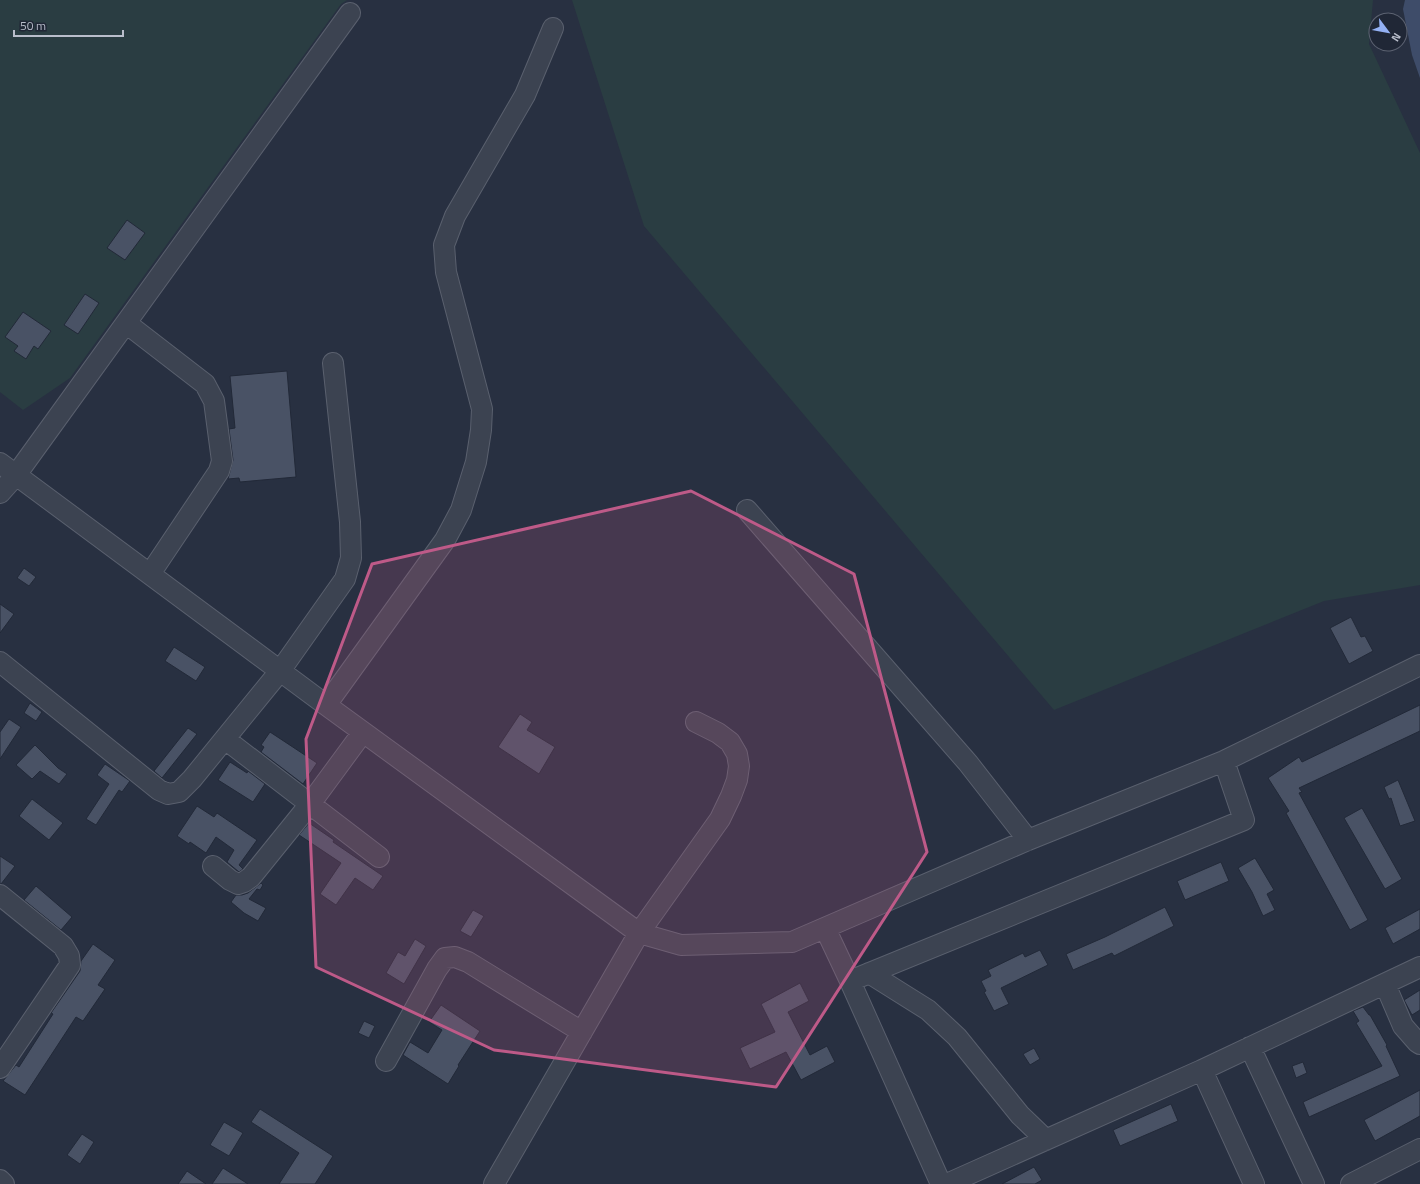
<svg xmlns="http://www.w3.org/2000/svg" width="1420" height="1184" viewBox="0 0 1420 1184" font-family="'Titillium Web',sans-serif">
<rect width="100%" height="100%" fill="#283041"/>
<path fill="#2a3d42" d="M0 0H347L341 4 70 378 23 410 0 392Z
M572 0H1373L1369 44 1420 153V585L1324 601 1054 710 644 226Z"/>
<path fill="#3e4c69" d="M1405 0H1420V78L1412 55 1403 9Z"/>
<path fill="#495265" stroke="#222938" d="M127 220 145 233 125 260 107 248Z
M85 294 99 303 78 334 64 325Z
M23 312 51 331 38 349 34 346 26 359 14 351 18 346 5 337Z
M287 371 296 477 240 482 239 478 228 479 233 460 229 429 235 428 230 376Z
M24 568 36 577 29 586 17 578Z
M0 604 14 614 0 633Z
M1351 617 1361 637 1365 636 1373 651 1349 664 1330 628Z
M174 647 205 667 196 681 165 661Z
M30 703 42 712 36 721 24 713Z
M1420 705V731L1299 788 1302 792 1299 793 1368 920 1350 930 1286 813 1289 811 1268 778 1299 757 1302 762Z
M520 714 532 722 527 730 555 747 539 774 498 747Z
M9 719 21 727 0 759V732Z
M188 728 197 734 162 778 154 771Z
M270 732 317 763 303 784 261 752 264 747 261 745Z
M35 745 58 768 67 774 59 784 40 771 32 779 16 765Z
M230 762 247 773 248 771 265 784 253 802 218 780Z
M105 764 130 781 122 792 119 790 96 825 86 819 109 784 97 775Z
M1398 780 1415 821 1400 826 1391 798 1389 799 1384 787Z
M32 799 63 823 49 840 19 816Z
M197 806 214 817 217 813 257 840 239 865 243 869 239 872 227 862 234 850 216 837 206 853 190 842 189 844 177 836Z
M1362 808 1402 879 1385 889 1344 818Z
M309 823 334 840 333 842 383 876 373 890 355 878 336 905 320 894 341 863 299 835Z
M0 856 15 866 1 884H0Z
M1255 858 1274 890 1267 894 1275 910 1263 916 1252 892 1238 868Z
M1221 862 1229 881 1185 900 1177 881Z
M261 883 263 885 260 890 257 889 249 899 266 908 258 921 244 913 231 902 236 895H242L248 893Z
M36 886 72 917 61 930 24 900Z
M1165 907 1174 926 1114 956 1112 953 1073 970 1066 954 1105 937Z
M1420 909V929L1393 944 1385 928Z
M473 910 484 916 471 937 460 931Z
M415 939 426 946 404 984 386 973 398 952 405 956Z
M93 944 115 960 98 985 105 989 83 1021 76 1017 25 1095 3 1081 16 1065 19 1067 53 1014 51 1013 80 971 81 961Z
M1040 950 1048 965 1001 988 1009 1004 994 1011 984 992 986 991 981 981 991 976 988 970 1023 953 1025 957Z
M800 983 809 1001 788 1012 810 1055 827 1046 835 1062 801 1080 786 1052 750 1069 740 1048 775 1032 761 1004Z
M1420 990V1010L1412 1015 1404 1000Z
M441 1005 480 1031 458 1065 459 1066 448 1084 403 1055 410 1042 428 1053 442 1030 429 1022Z
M1363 1007 1369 1015H1370L1387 1045 1386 1046 1400 1076 1309 1117 1303 1102 1382 1066 1356 1023 1359 1021 1353 1011Z
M364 1021 375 1026 369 1038 358 1033Z
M1034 1048 1040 1059 1030 1065 1023 1054Z
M1303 1062 1307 1073 1296 1078 1292 1066Z
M1420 1090V1116L1375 1141 1364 1120Z
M1171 1104 1178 1121 1120 1146 1113 1130Z
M260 1109 333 1156 315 1184H279L299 1153 251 1122Z
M224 1122 243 1133 229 1156 210 1145Z
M82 1134 94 1142 80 1164 67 1155Z
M1034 1167 1042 1180 1035 1184H1002Z
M223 1168 248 1184H212Z
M187 1171 206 1184H178Z"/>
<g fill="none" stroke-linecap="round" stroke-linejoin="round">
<g stroke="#5a606e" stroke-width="22">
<path id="minor" d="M126 323 205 384 214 401 222 461 219 471 150 574
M0 463 326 705 639 933 681 945 792 942 1028 840 1224 761 1420 665
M0 493 16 475 350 13
M747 510 968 763 1028 840
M0 662 159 790 168 794 179 792 192 779 280 671 345 579 351 558 350 522 333 363
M326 705 445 540 461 510 476 462 481 430 482 409 446 272 444 245 455 216 525 95 553 28
M225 739 379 857
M213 866 230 880 238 884 244 882 251 877 310 804 363 732
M0 895 63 946 69 956 70 965 0 1068
M825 928 850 981 941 1184
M869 973 928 1010 957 1037 1020 1115 1046 1140
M850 981 1244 820 1224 761
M1385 984 1403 1026 1417 1042 1420 1044
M1250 1047 1314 1184
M386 1061 437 969 445 958 455 957 468 962 582 1032
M1202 1070 1420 967
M0 1180 4 1184
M494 1184 639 933 720 819 731 796 737 780 739 766 737 754 730 742 718 733 696 722
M947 1184 1202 1070 1254 1184
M1351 1184 1420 1149"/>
</g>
<use href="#minor" stroke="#3c4351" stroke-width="20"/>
</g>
<path fill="#be5a88" fill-opacity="0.2" stroke="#be5a88" stroke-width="3" stroke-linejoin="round" d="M691 491 854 574 927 852 776 1087 494 1050 316 967 306 739 372 564Z"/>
<g transform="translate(1388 32) rotate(122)"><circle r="19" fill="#202736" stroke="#5d6372"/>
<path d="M0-3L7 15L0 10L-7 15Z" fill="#94b1f4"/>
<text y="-6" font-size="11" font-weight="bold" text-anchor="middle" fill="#b9becb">N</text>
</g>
<path d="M14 30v6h109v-6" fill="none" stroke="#b9becb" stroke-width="2"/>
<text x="20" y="30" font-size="12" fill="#b9becb" stroke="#202736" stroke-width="3" paint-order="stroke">50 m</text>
</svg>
